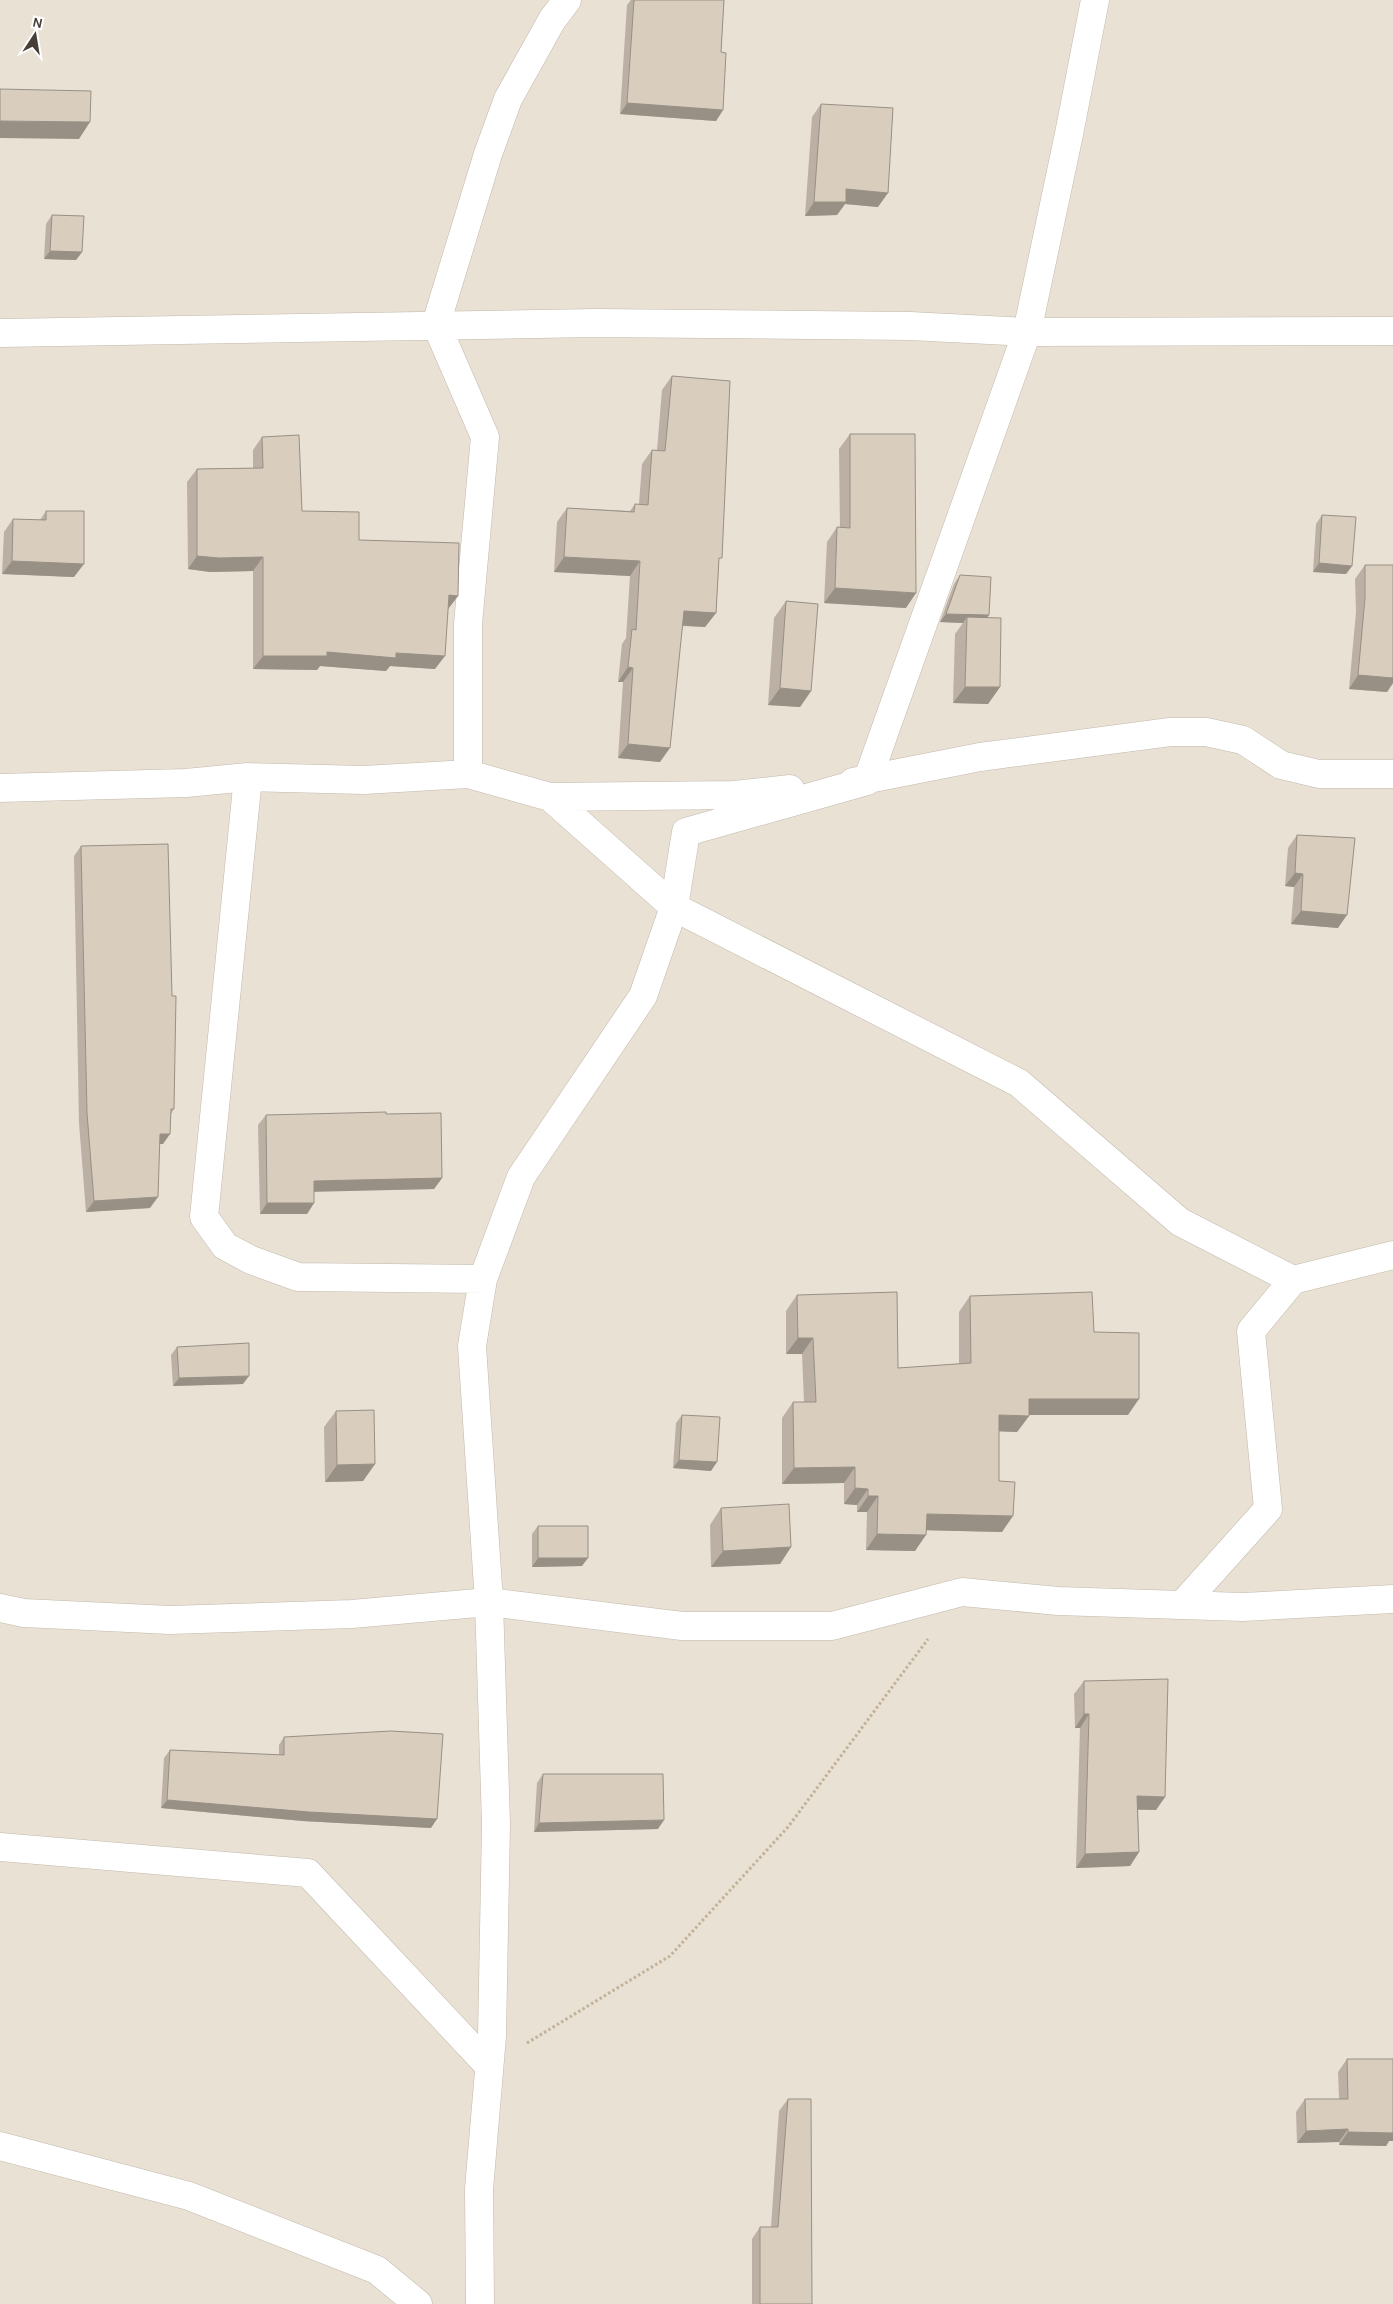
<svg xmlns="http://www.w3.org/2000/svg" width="1393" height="2304" viewBox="0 0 1393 2304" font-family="Karla,sans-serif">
<rect width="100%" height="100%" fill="#f4efe6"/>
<path fill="#e8e1d4" d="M0 0H1393V2304H0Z"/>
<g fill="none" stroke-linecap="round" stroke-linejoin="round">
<g stroke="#c3b9ab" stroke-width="29">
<path id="minor" d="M0 333 595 323 910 326 1027 332 1393 331
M468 774V624L485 437 436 324 488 154 508 99 552 20 567 0
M248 777 204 1217 225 1246 251 1260 298 1277 483 1279
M853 782 980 757 1170 732H1206L1243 740 1281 765 1319 774H1393
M0 788 186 783 248 777 364 780 468 774 550 797 734 795 790 789
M550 797 674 907 1019 1083 1180 1222 1293 1280
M1182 1605 1268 1509 1251 1331 1293 1280 1393 1255
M0 1608 24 1613 170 1620 352 1614 489 1602 682 1626H832L962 1592 1058 1601 1243 1607 1393 1599
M0 1847 308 1873 489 2066
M0 2146 189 2196 377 2270 418 2304
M480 2304 479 2189 492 2036 496 1824 489 1602 472 1346 483 1279 521 1177 643 996 674 907 686 832 867 781 1027 332 1069 134 1095 0"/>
</g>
<path stroke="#c3b198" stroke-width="3" stroke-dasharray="2.5 2.5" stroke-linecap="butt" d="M527 2043 670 1956 788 1827 928 1639"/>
<use href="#minor" stroke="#fff" stroke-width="28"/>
</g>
<path fill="#bbb0a3" d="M631 0H724L721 52 723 110 716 121 620 114 627 5Z
M821 104 878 207 845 204 837 215 805 216 812 117Z
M52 215 82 252 76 260 44 259 46 224Z
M672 376 719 562 716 613 705 627 683 626 660 762 618 758 623 682H618L622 644 626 638 630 576 554 572 557 522 567 508 630 511 635 504H639L642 464 652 450H657L662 390Z
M850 434 906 608 824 603 827 542 837 527 840 528 839 449Z
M262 437 302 511 359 540 458 596 448 609 435 669 390 666 386 671 320 666 317 670 253 669V571L210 572 188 569 187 482 197 469 253 468V450Z
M46 511 74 577 2 574 4 532 13 519 40 520Z
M1322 515 1352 566 1346 574 1313 572 1316 524Z
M1365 565 1393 678V683L1387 692 1349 689 1356 612 1355 579Z
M960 575 987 618 1000 687 988 704 953 703 955 634 963 623 940 622 954 584Z
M786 601 811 691 800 707 768 705 774 618Z
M1297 835 1338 928 1291 924 1294 887 1285 886 1288 848Z
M81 846 174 1109 171 1114 163 1144H160L150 1208 86 1212 79 1123 74 856Z
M386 1114 442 1178 434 1189 314 1191V1203L307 1214H260L258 1125 266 1115Z
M797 1295 898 1368 959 1364V1312L970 1296 1094 1332 1128 1415H1029V1416L1017 1432 999 1431V1481L1002 1532 926 1530 915 1551 866 1550 867 1512H857V1505L844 1504V1483L782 1484V1418L793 1402H804L802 1354H786V1311Z
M177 1347 243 1384 173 1386 171 1355Z
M336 1411 375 1464 363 1481 325 1482 324 1427Z
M682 1415 711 1471 673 1468 676 1423Z
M721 1508 791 1547 780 1564 711 1567 710 1525Z
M538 1526 582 1566 532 1567V1534Z
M1084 1681 1165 1797 1156 1810H1138L1139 1852 1130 1866 1076 1868 1080 1728H1075L1074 1694Z
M284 1737 431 1828 303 1821 161 1808 164 1758 170 1750 279 1755V1745Z
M543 1774 658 1829 534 1832 537 1783Z
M1347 2059H1393V2141H1389L1386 2146 1339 2145V2142L1297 2143 1296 2112 1305 2099H1339L1338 2072Z
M788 2099 812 2304H752V2239L760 2227H771L779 2111Z"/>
<path fill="#989085" d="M627 103 723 110 716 121 620 114Z
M0 121 90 122 79 139 0 138Z
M846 189 888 193 878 207 845 204 837 215 805 216 814 202Z
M50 251 82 252 76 260 44 259Z
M197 556 263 557 253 571 210 572 188 569Z
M564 557 640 561 630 576 554 572Z
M12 561 84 564 74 577 2 574Z
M1319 563 1352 566 1346 574 1313 572Z
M835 588 916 593 906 608 824 603Z
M449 595 458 596 448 609Z
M684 611 716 613 705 627 674 625Z
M946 614 989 615 983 624 967 617 963 623 940 622Z
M327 652 396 653 445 656 435 669 390 666 386 671 320 666 317 670 253 669 263 656Z
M628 667 633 668 623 682H618Z
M1358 675 1393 678V683L1387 692 1349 689Z
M965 687H1000L988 704 953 703Z
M780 688 811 691 800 707 768 705Z
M628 744 670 748 660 762 618 758Z
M1295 873 1303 874 1294 887 1285 886Z
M1301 911 1347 915 1338 928 1291 924Z
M160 1134H170L163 1144H153Z
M442 1178 434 1189 307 1192 314 1181Z
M158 1197 150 1208 86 1212 94 1201Z
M267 1203H314L307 1214H260Z
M798 1338H813L802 1354H786Z
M249 1376 243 1384 173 1386 179 1378Z
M1029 1399H1139L1128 1415H1018Z
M999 1415 1029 1416 1017 1432 988 1431Z
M679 1460 717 1462 711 1471 673 1468Z
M375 1464 363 1481 325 1482 337 1465Z
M855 1467 844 1483 782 1484 794 1468Z
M855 1488 868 1489 857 1505 844 1504Z
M868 1496H878L867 1512H857Z
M927 1514 1013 1516 1002 1532 916 1530Z
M877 1534 926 1535 915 1551 866 1550Z
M791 1547 780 1564 711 1567 723 1551Z
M538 1558H588L582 1566 532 1567Z
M1084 1714H1089L1080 1728H1075Z
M1137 1796 1165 1797 1156 1810 1128 1809Z
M167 1800 437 1819 431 1828 303 1821 161 1808Z
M664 1820 658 1829 534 1832 539 1823Z
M1139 1852 1130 1866 1076 1868 1085 1854Z
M1348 2129 1339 2142 1297 2143 1306 2131Z
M1393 2130V2141H1389L1386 2146 1339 2145 1348 2132Z"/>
<path fill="#d9cdbe" stroke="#989085" d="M634 0H724L721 52 726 53 723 110 627 103Z
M0 89 91 91 90 122 0 121Z
M821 104 893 108 888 193 846 189V202H814Z
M52 215 84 216 82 252 50 251Z
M672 376 730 381 722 558H719L716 613 684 611 670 748 628 744 633 668 628 667 632 629 636 630 640 561 564 557 567 508 634 512 635 504 648 505 652 450 665 451Z
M850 434H915L916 593 835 588 837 527 850 528Z
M299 435 302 511 359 512V540L459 543 458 596 449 595 445 656 396 653V658L327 652V656H263V557L219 558 197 556V469L263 468 262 437Z
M46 511H84V564L12 561 13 519 46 520Z
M1322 515 1356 517 1352 566 1319 563Z
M1365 565H1393V678L1358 675 1365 598Z
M960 575 991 577 989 615 946 614Z
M786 601 818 604 811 691 780 688Z
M967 617 1001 618 1000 687H965Z
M1297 835 1355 838 1347 915 1301 911 1303 874 1295 873Z
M168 844 172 996H176L174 1109H171L170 1134H160L158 1197 94 1201 87 1113 81 846Z
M386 1112V1114L441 1113 442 1178 314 1181V1203H267L266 1115Z
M897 1292 898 1368 971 1363 970 1296 1092 1292 1094 1332 1139 1333V1399H1029V1416L999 1415V1481L1015 1482 1013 1516 927 1514 926 1535 877 1534 878 1496H868V1489L855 1488V1467L794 1468 793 1402H816L813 1338H798L797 1295Z
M249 1343V1376L179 1378 177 1347Z
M374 1410 375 1464 337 1465 336 1411Z
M682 1415 720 1417 717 1462 679 1460Z
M789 1504 791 1547 723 1551 721 1508Z
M538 1526H588V1558H538Z
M1168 1679 1165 1797 1137 1796 1139 1852 1085 1854 1089 1714H1084V1681Z
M391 1731 443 1734 437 1819 309 1812 167 1800 170 1750 284 1755V1737Z
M543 1774H663L664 1820 539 1823Z
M1347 2059H1393V2133L1348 2132V2129L1306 2131 1305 2099H1348Z
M788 2099H811L812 2304H760V2227H778Z"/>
<g transform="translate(35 35) rotate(12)" stroke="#ffffff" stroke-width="4" paint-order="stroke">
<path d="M0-4L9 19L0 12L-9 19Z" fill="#473f35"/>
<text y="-8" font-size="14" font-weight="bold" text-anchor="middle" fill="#473f35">N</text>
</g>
</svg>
